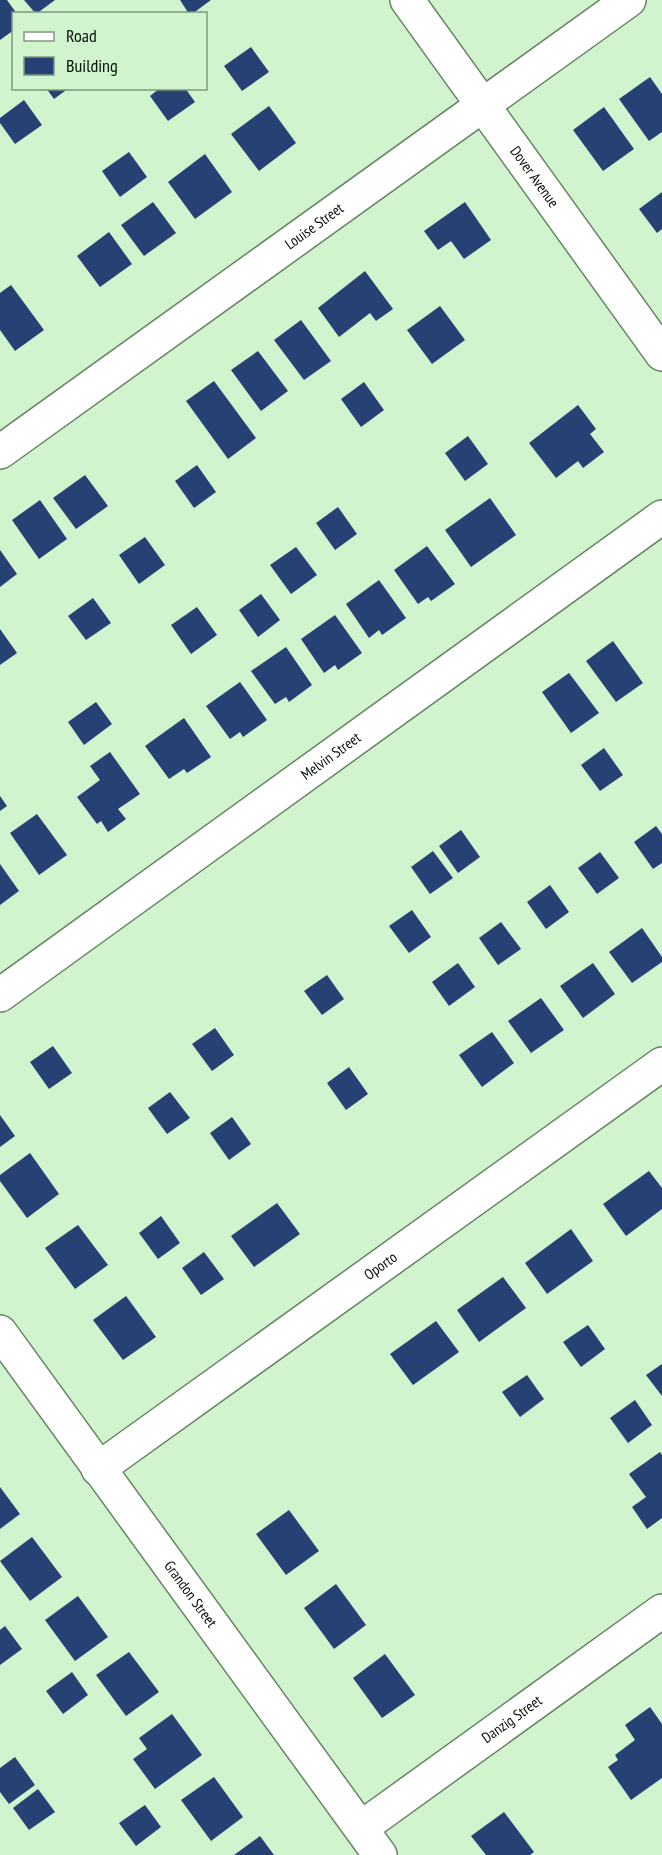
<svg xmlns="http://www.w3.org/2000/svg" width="662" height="1855" viewBox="0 0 662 1855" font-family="'PT Sans Narrow',sans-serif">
<rect width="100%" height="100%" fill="#d1f3ce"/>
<path fill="#274175" d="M0 0H7L17 14H14V30L0 40Z
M24 0H55L36 14Z
M180 0H211L192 14H189Z
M251 47 269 72 242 91 224 66Z
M650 77 662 94V132L649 141 619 99Z
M46 88H69L54 99Z
M160 88H185L195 102 168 121 150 96Z
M24 100 42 125 15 144 0 123V118Z
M269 106 296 143 259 171 231 134Z
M604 107 634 149 603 171 573 130Z
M129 152 147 177 120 197 102 171Z
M205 154 232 192 195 219 168 182Z
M662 192V229L657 233 639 209Z
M153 202 176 233 144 256 121 225Z
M465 202 491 240 464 259 451 241 438 250 424 231Z
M109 232 132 264 100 287 77 256Z
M365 271 393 309 376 321 370 313 339 337 318 308Z
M11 285 44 330 15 351 0 330V293Z
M440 306 465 340 432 364 407 330Z
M301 320 331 361 304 380 274 340Z
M258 351 288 391 261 411 231 370Z
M214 381 256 438 228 459 186 401Z
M364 382 384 410 361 427 341 399Z
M578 405 596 429 590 434 604 452 583 468 578 461 556 478 529 443Z
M468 436 488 464 465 481 445 453Z
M197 465 216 492 194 508 175 481Z
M85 475 108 506 76 529 53 498Z
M490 498 516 535 471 567 445 530Z
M40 500 67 539 39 559 12 520Z
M338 507 357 534 335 550 316 523Z
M145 537 165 565 139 584 119 555Z
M427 546 455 584 431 601 428 597 418 604 394 570Z
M296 547 317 575 291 594 270 565Z
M0 550 17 574 0 587Z
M379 580 406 618 382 635 379 630 369 638 346 604Z
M261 594 280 620 258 637 239 610Z
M93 598 111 623 86 640 68 616Z
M197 607 217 635 191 654 171 625Z
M335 615 362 653 338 670 335 665 324 673 301 639Z
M0 629 17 653 0 665Z
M613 641 643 683 616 702 586 661Z
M286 647 312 685 289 702 286 697 275 704 251 671Z
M569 673 599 713 571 733 542 692Z
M240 682 267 720 243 737 240 732 230 739 206 706Z
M96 702 112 724 84 745 68 722Z
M184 718 211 757 187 773 184 769 169 779 145 746Z
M604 748 623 775 600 791 581 765Z
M110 752 140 794 118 809 126 819 108 832 101 821 97 824 77 797 100 780 90 766Z
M0 796 7 806 0 811Z
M37 814 67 855 39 875 10 833Z
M656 826 662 834V863L653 869 634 842Z
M461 830 480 857 458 873 439 846Z
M433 851 453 878 430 894 411 867Z
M600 852 619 878 597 894 578 868Z
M0 864 19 891 0 905Z
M550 885 569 912 546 929 527 902Z
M412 910 431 937 409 953 389 926Z
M501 922 521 949 498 965 479 938Z
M642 928 662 957V962L632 983 609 952Z
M458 963 475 987 449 1006 432 982Z
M593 963 615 994 583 1018 560 986Z
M327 975 344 999 322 1015 304 991Z
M541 998 564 1030 531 1053 508 1021Z
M215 1028 234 1055 212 1071 192 1044Z
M492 1032 514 1063 482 1087 459 1055Z
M53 1046 72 1073 49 1089 30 1062Z
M349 1067 368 1094 346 1110 327 1083Z
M170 1092 190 1118 167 1134 148 1108Z
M0 1115 15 1136 0 1147Z
M232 1117 251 1144 229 1160 210 1133Z
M30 1153 59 1194 27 1218 0 1181V1175Z
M649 1171 662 1188V1209L626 1236 603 1204Z
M277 1203 300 1234 254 1267 231 1236Z
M161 1216 180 1243 158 1259 139 1233Z
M78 1225 108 1265 75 1289 45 1248Z
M571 1229 593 1261 547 1294 525 1263Z
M204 1252 224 1279 201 1295 182 1268Z
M503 1277 526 1308 479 1342 457 1310Z
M126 1296 156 1337 123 1360 93 1320Z
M436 1321 459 1352 413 1385 390 1354Z
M588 1325 605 1349 581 1367 563 1342Z
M662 1364V1396L646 1375Z
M527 1375 544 1399 520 1417 502 1392Z
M635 1400 652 1425 628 1443 610 1418Z
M660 1452 662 1455V1518L647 1529 632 1507 646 1497 629 1474Z
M0 1487 20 1514 0 1529Z
M289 1510 319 1551 286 1575 256 1534Z
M32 1537 62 1577 30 1601 0 1561Z
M336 1584 366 1625 334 1649 304 1608Z
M78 1596 108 1637 75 1661 45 1620Z
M5 1626 22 1649 0 1665V1630Z
M129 1652 159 1692 126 1716 96 1675Z
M385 1654 415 1695 382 1718 353 1678Z
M72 1672 88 1695 63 1714 46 1691Z
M650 1707 662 1724V1778L631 1800 608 1767 618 1760 615 1755 635 1740 625 1725Z
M172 1714 202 1755 155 1789 133 1759 147 1749 139 1738Z
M15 1757 35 1785 9 1804 0 1792V1768Z
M214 1777 243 1817 211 1841 181 1800Z
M38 1789 55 1812 29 1830 13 1808Z
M145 1805 161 1827 136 1846 119 1823Z
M504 1812 534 1852 530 1855H486L471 1836Z
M260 1836 274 1855H234Z"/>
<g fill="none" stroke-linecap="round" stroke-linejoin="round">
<g stroke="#668463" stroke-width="36">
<g id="minor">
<path id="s1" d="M407 0 662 354"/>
<path id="s2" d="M0 452 629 0"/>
<path id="s3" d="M0 995 662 517"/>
<path id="s4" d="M0 1332 380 1855"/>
<path id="s5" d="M98 1469 662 1064"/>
<path id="s6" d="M361 1828 662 1611"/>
</g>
</g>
<use href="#minor" stroke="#fff" stroke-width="33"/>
</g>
<g text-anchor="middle" stroke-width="6" stroke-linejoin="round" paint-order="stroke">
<g font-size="15" fill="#061005" stroke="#d1f3ce">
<text dy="5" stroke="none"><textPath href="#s1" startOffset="218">Dover Avenue</textPath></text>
<text dy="5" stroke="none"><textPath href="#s2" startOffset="387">Louise Street</textPath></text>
<text dy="5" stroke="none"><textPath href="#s3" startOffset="408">Melvin Street</textPath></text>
<text dy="5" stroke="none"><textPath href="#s5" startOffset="348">Oporto</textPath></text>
<text dy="5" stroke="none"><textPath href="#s4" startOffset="324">Grandon Street</textPath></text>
<text dy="5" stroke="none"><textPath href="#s6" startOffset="186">Danzig Street</textPath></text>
</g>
</g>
<rect x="12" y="12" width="195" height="78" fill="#d1f3ce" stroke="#80987e" stroke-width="1.5"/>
<rect x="24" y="32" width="30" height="9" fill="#ffffff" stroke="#80987e" stroke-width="1.5"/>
<text x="66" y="42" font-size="18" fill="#061005">Road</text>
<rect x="24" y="57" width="30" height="18" fill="#274175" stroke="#80987e" stroke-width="1.5"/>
<text x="66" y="72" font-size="18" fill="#061005">Building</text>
</svg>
